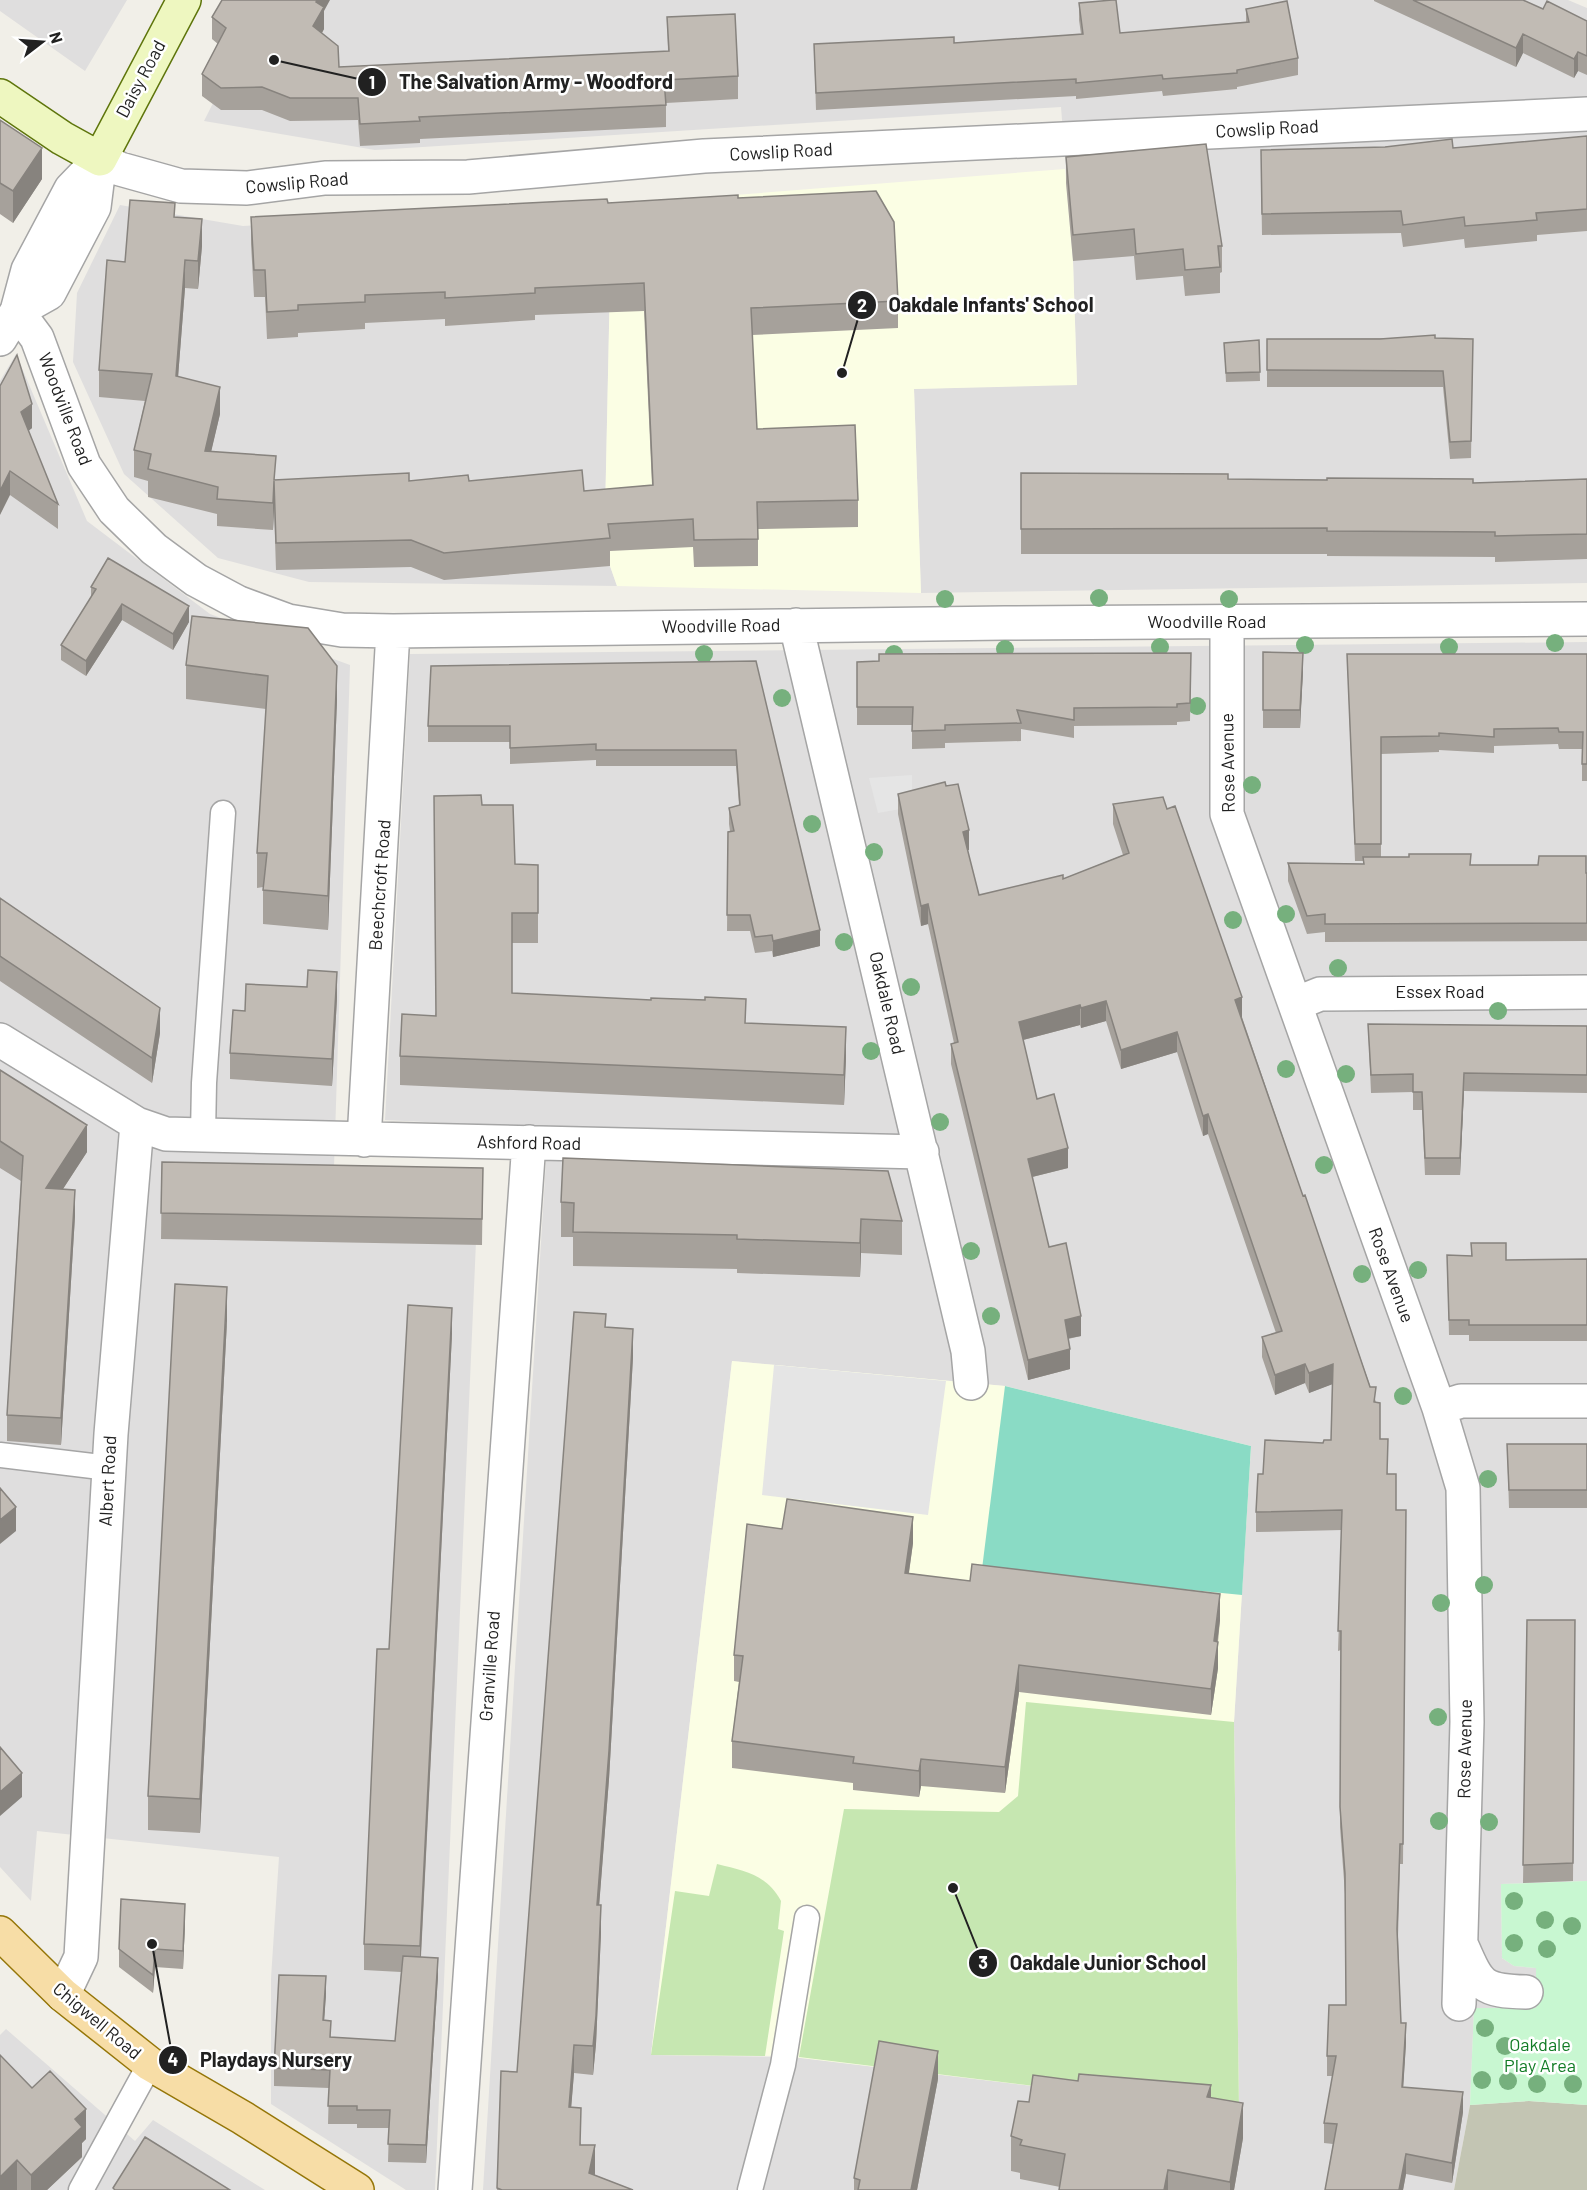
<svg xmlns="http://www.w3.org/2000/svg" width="1587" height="2190" viewBox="0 0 1587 2190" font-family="Barlow,sans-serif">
<rect width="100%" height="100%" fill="#f1efe8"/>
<path fill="#dfdede" d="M0 0H127L85 71 0 11Z
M265 0H1568L1587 8V583L921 593 914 389 1077 384 1073 261 1061 107 375 150 204 121Z
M120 205 243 226 607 205 610 281 605 516 610 566 617 586 309 582 218 558 124 474 73 362 77 293Z
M16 354 87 521 210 614 350 665 334 1167 479 1172 435 2190H406L271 2104V1978L279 1857 37 1831 31 1901 0 1867V381Z
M1587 642V1881L1501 1884 1502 1958 1514 1966 1536 1968V2008L1474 2009 1470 2105 1454 2190H755L791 2057 1234 1722 1251 1446 1005 1386 732 1361 651 2055 775 2057 740 2190H483L548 1128 385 1120 410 654Z
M6 2029 135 2141 153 2120 265 2190H0V2035Z"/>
<path fill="#fbfee4" d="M1065 169 1073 261 1077 385 914 389 921 593 617 586 610 566 605 516 610 281 607 205Z
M732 1361 1005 1386 1251 1446 1234 1722 1239 2111 784 2056 651 2055Z"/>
<path fill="#c3c5b3" d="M1529 2101 1587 2105V2190H1454L1470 2105Z"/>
<path fill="#c6e7b1" d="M1026 1702 1234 1722 1239 2111 799 2057 844 1809 999 1812 1018 1796Z
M717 1864C745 1871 766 1874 781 1901L778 1929 784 1931 765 2056 651 2055 675 1891 709 1896Z"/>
<path fill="#c8f7d1" d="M1587 1881V2105L1529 2101 1470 2105 1474 2008H1536V1968L1514 1966 1502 1958 1501 1884Z"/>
<path fill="#8adbc5" d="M1005 1386 1251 1446 1242 1595 982 1569Z"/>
<path fill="#e5e5e5" d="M912 775V807L878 813 869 778Z
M774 1365 946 1381 928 1515 762 1495Z"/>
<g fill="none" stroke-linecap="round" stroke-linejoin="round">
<g stroke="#a5a5a5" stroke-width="27">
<path id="service" d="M203 1135 204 1083 223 813
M0 1455 109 1468
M81 2190 150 2064
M750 2190 783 2065 807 1918"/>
</g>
<g stroke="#a5a5a5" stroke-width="36">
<path id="minor" d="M100 159 120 169 181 186 247 188 325 178 468 177 704 156 1587 114
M17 311 37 338 84 465 114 510 154 549 196 580 239 603 288 621 342 630 393 631 1005 623 1587 619
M17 311 49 293 94 207 100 159
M0 339 17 311 28 270 71 189 100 159
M1227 622V814L1439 1408 1463 1488 1467 1722 1459 2004
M796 625 968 1351 971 1383
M1295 1004 1320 994 1587 992
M0 1040 137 1124 111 1434 81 1957 63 1995
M137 1124 166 1134 203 1135 922 1152
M364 1140 393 631
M1439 1408 1461 1401H1587
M1462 1946C1479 1985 1481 1991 1526 1992
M455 2190 529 1142"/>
</g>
<g stroke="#5e750b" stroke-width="36">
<path id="secondary" d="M0 96 62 138 100 159 184 0"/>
</g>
<g stroke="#957608" stroke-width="36">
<path id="primary" d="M0 1933 63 1995 150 2064 243 2118 357 2190"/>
</g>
<use href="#service" stroke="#fff" stroke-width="24"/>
<use href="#minor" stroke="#fff" stroke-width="33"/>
<use href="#secondary" stroke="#eef7c0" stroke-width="33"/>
<use href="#primary" stroke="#f7dda6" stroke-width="33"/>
</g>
<g fill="#76b07d">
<circle cx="1099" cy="598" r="9"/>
<circle cx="945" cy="599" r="9"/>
<circle cx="1229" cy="599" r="9"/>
<circle cx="1555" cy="643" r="9"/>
<circle cx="1305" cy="645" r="9"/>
<circle cx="1160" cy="647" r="9"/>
<circle cx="1449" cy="647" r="9"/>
<circle cx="1005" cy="649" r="9"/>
<circle cx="704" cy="654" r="9"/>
<circle cx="894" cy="654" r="9"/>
<circle cx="782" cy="698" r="9"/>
<circle cx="1197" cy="706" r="9"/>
<circle cx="1252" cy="785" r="9"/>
<circle cx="812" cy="824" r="9"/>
<circle cx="874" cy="852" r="9"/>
<circle cx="1286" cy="914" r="9"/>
<circle cx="1233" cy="920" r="9"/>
<circle cx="844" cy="942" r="9"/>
<circle cx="1338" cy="968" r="9"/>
<circle cx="911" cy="987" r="9"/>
<circle cx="1498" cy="1011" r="9"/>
<circle cx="871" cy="1051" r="9"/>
<circle cx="1286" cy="1069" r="9"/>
<circle cx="1346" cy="1074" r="9"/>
<circle cx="940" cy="1122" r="9"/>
<circle cx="1324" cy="1165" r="9"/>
<circle cx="971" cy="1251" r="9"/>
<circle cx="1418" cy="1270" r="9"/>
<circle cx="1362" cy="1274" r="9"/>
<circle cx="991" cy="1316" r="9"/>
<circle cx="1403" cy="1396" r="9"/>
<circle cx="1488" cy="1479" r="9"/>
<circle cx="1484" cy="1585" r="9"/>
<circle cx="1441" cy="1603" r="9"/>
<circle cx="1438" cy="1717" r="9"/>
<circle cx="1439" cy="1821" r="9"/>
<circle cx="1489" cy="1822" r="9"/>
<circle cx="1514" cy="1901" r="9"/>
<circle cx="1545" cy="1920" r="9"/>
<circle cx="1572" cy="1926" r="9"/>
<circle cx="1514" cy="1943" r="9"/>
<circle cx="1547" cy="1949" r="9"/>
<circle cx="1485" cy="2028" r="9"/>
<circle cx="1505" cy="2046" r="9"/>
<circle cx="1482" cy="2080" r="9"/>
<circle cx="1508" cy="2081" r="9"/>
<circle cx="1537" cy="2084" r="9"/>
<circle cx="1573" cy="2084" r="9"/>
</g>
<path fill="#a6a19b" d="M1374 0H1523L1543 9 1587 21V75L1578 71 1574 78 1523 53 1516 67 1374 1Z
M1079 3 1120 33 1246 22V9L1298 58V75L1237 87V89L1163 96 1162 91 1076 99V96L816 110 814 44 954 43 1081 34 1079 20Z
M324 11V29L322 33 339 67 668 51 667 17 738 76V99L666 103V127L420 139V143L360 146 358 120 290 121 262 110H221L202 96V74L218 44 212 39V17Z
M0 120 42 179 13 223 0 214Z
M1587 136V231L1537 235V241L1465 248 1464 239 1403 247 1401 233 1262 235 1261 172 1453 148Z
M1066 157 1222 246V272L1220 273V293L1185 296 1183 276 1136 280 1134 256 1073 261 1066 183Z
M738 198 898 301V328L752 335 757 429 858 500V527L758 529V566L694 567 693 547 610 551V566L444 580 411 567 276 570 274 508 273 530 217 526V514L148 497V481L134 477V450L145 401 99 397V370L125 262 175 217 202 246 198 289 185 288 178 377 220 414 211 451 276 480 469 481 584 491 652 485 644 311 535 315V320L445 326V319L365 323V329L298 333V337L267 339 265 297H254L251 244V217Z
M1435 338 1473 339 1471 458 1450 459 1443 387H1267V339Z
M1259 340 1260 381 1226 382 1224 343Z
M0 386 32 428 28 431 58 504V529L10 495Z
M1021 473 1228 479 1473 483 1587 479V559L1495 562V557L1327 556V554H1021Z
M91 587 189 622 173 650 122 620 86 676 61 660V645L91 597Z
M192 616 337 700 328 930 263 924V887L257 888V853L266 709 186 699V665Z
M1263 652 1303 671 1300 728H1263Z
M1191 653 1190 721 1177 722V725L1074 726V738L1021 729V741L945 743V748L912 749V725H857V662Z
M1347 654H1587V781H1582V749H1559L1558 744 1494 746V753L1439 750V752L1381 754V857L1471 865 1587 873V941L1325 942V932L1307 934 1288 881V863L1364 864 1363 861H1355Z
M756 661 820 946 773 957 772 951 755 953 750 931H727L728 832 730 831 729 824V808L739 805 736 766H596V760L510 764V742H428V726Z
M946 786 969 850H967L979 895 1063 879 1123 855 1113 824V804L1167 809 1242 1017 1303 1196 1376 1402 1380 1439 1396 1510H1406L1403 1864H1400L1398 1937 1401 2023 1406 2043 1403 2088 1463 2112 1452 2183 1406 2174 1403 2190H1325L1333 2144 1324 2143V2123L1333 2076H1327V2056L1346 2005 1345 1894 1340 1827 1341 1650 1338 1651 1342 1530 1256 1532V1512L1263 1474 1331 1440 1332 1384 1309 1393 1305 1383 1275 1395 1262 1357V1337L1276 1333 1208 1134 1203 1136 1177 1052 1121 1069 1106 1021 1081 1028 1080 1025 1023 1040 1037 1099 1068 1168 1032 1177 1049 1247 1081 1336 1068 1339 1070 1369 1028 1380 951 1064V1044L954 1043 928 924 921 926 898 814V794Z
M482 805 515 864 538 865V943H512V993L746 1023 846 1057 844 1105 400 1085V1056L435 1016Z
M0 898 160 1033 152 1083 0 981Z
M337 998 332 1086 230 1079V1053L245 1011Z
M1368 1024 1587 1026V1093L1464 1091 1460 1175H1425L1422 1110H1413V1092L1371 1093Z
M0 1070 87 1152 63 1189 75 1216 61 1445 7 1441V1415L21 1181 0 1168Z
M162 1162 483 1168 482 1245 161 1239Z
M561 1202 902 1221V1255L861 1253 860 1277 737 1273V1269L573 1266V1237H561Z
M1471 1243 1506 1260 1587 1259V1341H1469V1335H1449L1447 1255 1471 1256Z
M227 1321 200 1833 148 1830V1796Z
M606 1327 633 1357 609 1779 599 1905 601 1933 596 2044 593 2075 574 2073 571 2107 581 2145 595 2173V2175L633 2190H497L501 2071 517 2072Z
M452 1334 421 1957 438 1976 426 2163 388 2162 389 2128H357V2124H328L329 2088 274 2086V2068L326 1994 324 2020 331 2037 395 2041 401 1972 364 1970V1944L389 1649Z
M1507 1444H1587V1508H1509Z
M782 1529 913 1543 909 1573 1220 1620 1218 1642V1668L1211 1715 1019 1692 1005 1793 921 1786 919 1797 853 1790V1783L732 1768V1741L739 1682 734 1681V1655Z
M1527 1620H1575L1573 1881 1523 1883Z
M185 1922 183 1969 155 1967 153 1993 119 1967V1949Z
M938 2079 917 2190H854V2178Z
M1078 2081 1211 2098 1243 2138 1234 2190H1059L1060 2187 1020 2179V2173L1011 2171V2136L1029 2102Z
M32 2088 86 2139 82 2143V2157L47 2190H0Z"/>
<path fill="#87837e" d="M317 0H330L324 11V29L313 48V26L316 2Z
M1523 34V53L1516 67V48Z
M1578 52V71L1574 78V59Z
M42 148V179L13 223V191Z
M202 219V246L198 289V261Z
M185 260V288L176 403V376Z
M220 387V414L205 478V451Z
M32 404V428L21 437V412Z
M10 471V495L0 515V491Z
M274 481V508L273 530V503Z
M122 604V620L86 676V661Z
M189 606V622L173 650V634Z
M1303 653V671L1300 728V710Z
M337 666V700L328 930V896Z
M969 830V850L963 851V832Z
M928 904V924L921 926V906Z
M820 930V946L773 957V941Z
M337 972V998L332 1086V1059Z
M1242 997V1017L1235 1020V1000Z
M1106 1001V1021L1081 1028V1008Z
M1080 1005V1025L1019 1041V1022Z
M160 1008V1033L152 1083V1058Z
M846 1027V1057L844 1105V1075Z
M1177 1032V1052L1121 1069V1050Z
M1464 1073V1091L1460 1175V1158Z
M1208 1114V1134L1203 1136V1116Z
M87 1125V1152L46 1215V1188Z
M1068 1148V1168L1028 1178V1159Z
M75 1190V1216L61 1445V1418Z
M861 1219V1253L860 1277V1243Z
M227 1287V1321L200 1833V1799Z
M452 1308V1334L420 1972V1946Z
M1081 1316V1336L1065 1339V1320Z
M633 1329V1357L609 1779 597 1933V1905Z
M1070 1349V1369L1028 1380V1360Z
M1305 1364V1383L1275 1395V1375Z
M1333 1364V1384L1309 1393V1373Z
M16 1507V1531L0 1544V1520Z
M913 1517V1543L905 1599V1573Z
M1220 1594V1620L1214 1667V1641Z
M1218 1642V1668L1211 1715V1689Z
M1019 1665V1692L1005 1793V1767Z
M921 1759V1786L919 1797V1771Z
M22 1773V1797L0 1816V1792Z
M185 1904V1922L183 1969V1951Z
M601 1905V1933L596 2044 593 2075V2046Z
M155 1949V1967L153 1993V1975Z
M438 1958V1976L426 2163V2145Z
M326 1976V1994L323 2038V2020Z
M1406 2023V2043L1402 2107V2087Z
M574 2045V2073L569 2135V2107Z
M938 2051V2079L917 2190H911Z
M1211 2085V2119L1207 2097Z
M1463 2092V2112L1452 2183V2163Z
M1243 2103V2138L1234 2190H1230V2182Z
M86 2109V2139L82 2143V2157L47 2190H31V2175L75 2119Z
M595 2145V2173L592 2190 589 2173Z
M1406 2154V2174L1403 2190H1399Z
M17 2160V2190H0V2177Z
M1168 2170V2190H1164Z"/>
<path fill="#c1bbb4" stroke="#87837e" stroke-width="1.5" d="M222 0H317L316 2 324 7 313 26 338 46 339 67 669 51 667 17 735 14 738 76 664 80 666 105 419 117 420 121 360 124 358 98H290L262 87 221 88 202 74 226 28 212 17Z
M1112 0H1116L1120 33 1249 22 1246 9 1287 1 1298 58 1237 70V73L1163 79 1162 75 1076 83V79L816 93 814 44 954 37V43L1083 34 1079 3Z
M1413 0H1523L1543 9 1547 1 1587 21V56L1578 52 1574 59 1523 34 1516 48Z
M0 120 42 148 13 191 0 183Z
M1587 136V209L1536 213 1537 220 1465 226 1464 217 1403 225 1401 211 1262 214 1261 150 1385 147 1452 139 1453 148Z
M1206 144 1222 246H1218L1220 267 1185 270 1183 249 1136 254 1134 229 1073 235 1066 157Z
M876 191 894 222 898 301 751 308 757 429 855 425 858 500 757 502 758 539 694 540 693 519 608 524 610 538 444 553 411 540 276 543 274 481 273 503 217 499 218 487 148 469 151 454 134 450 152 374 99 370 107 260 125 262 130 200 175 203 174 217 202 219 198 261 185 260 176 376 220 387 205 451 276 456 274 480 409 473V481L468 475 469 481 582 470 584 491 653 485 644 283 535 288V293L445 298V292L365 295V302L298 305V310L267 312 265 270H254L251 217 607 199 608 203 738 195V198Z
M1435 335V338L1473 339 1471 441 1450 442 1443 371 1267 370V339H1380Z
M1259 340 1260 372 1226 373 1224 343Z
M17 355 32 404 21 412 58 504 10 471 0 491V386Z
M1021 473 1228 474V479L1327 480V478L1473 479V483L1587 479V534L1495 536V532L1327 531V528L1021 529Z
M108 558 189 606 173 634 122 604 86 661 61 645 96 589 91 587Z
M192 616 308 628 337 666 328 896 263 890 267 853H257L268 676 186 665Z
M1263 652 1303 653 1300 710H1263Z
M1191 653 1190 703 1177 704V707L1074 708V720L1017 710 1021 723 945 725V730L912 731 913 707H857V662L879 661V654Z
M1347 654H1587V764H1582L1583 732H1559L1558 728 1494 729V737L1439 733V736L1381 737V844H1355Z
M756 661 820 930 773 941 772 935 755 937 750 915H727L728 832 734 831 729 808 740 805 736 750H596V744L510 748V726H428L431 666Z
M945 782 946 786 958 784 969 830 963 832 979 895 1063 875V879L1129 853 1113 804 1163 797 1167 809 1175 806 1242 997 1235 1000 1303 1196 1305 1195 1370 1387H1376L1374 1402 1380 1403V1439H1388L1387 1474H1396V1510H1406L1403 1844H1400L1397 1929 1401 2023H1406L1402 2087 1463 2092 1452 2163 1406 2154 1399 2190H1325L1337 2124 1324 2123 1336 2056H1327L1329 2005H1346L1345 1874 1340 1807 1341 1631H1338L1342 1510 1256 1512 1258 1474H1263L1265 1440 1323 1443 1324 1440H1331L1333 1364 1309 1373 1305 1364 1275 1375 1262 1337 1282 1331 1208 1114 1203 1116 1177 1032 1121 1050 1106 1001 1081 1008 1080 1005 1019 1022 1037 1099 1054 1094 1068 1148 1028 1159 1049 1247 1066 1243 1081 1316 1065 1320 1070 1349 1028 1360 951 1044 958 1042 928 904 921 906 898 794Z
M481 795 482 805H513L515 864 538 865V913H512V993L651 1000V998L705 1000V997L746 999 745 1023 846 1027 844 1075 400 1056 402 1014 436 1016 434 796Z
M1409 854H1471L1470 865H1538L1539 856H1586V873H1587V923L1325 924V914L1307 916 1288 863 1364 864 1363 857H1409Z
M0 898 160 1008 152 1058 0 956Z
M308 970 337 972 332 1059 230 1053 233 1010 245 1011 246 984 307 987Z
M1368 1024 1587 1026V1075L1464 1073 1460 1158H1425L1422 1092H1413V1074L1371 1075Z
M0 1070 87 1125 46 1188 75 1190 61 1418 7 1415 23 1156 0 1141Z
M563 1158 888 1171 902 1221 861 1219 860 1243 737 1239V1235L573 1232 574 1203 561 1202Z
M162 1162 483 1168 482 1219 161 1213Z
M1471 1243H1506V1260L1587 1259V1325H1469V1320H1449L1447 1255 1472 1256Z
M175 1284 227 1287 200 1799 148 1796Z
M408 1305 452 1308 420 1946 364 1944 377 1649H389Z
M574 1312 606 1314 605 1327 633 1329 609 1751 597 1905H601L596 2016 593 2046 574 2045 569 2107 581 2108 580 2145H595L589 2173 633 2190H502L497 2188 501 2071 517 2072Z
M1507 1444H1587V1490H1509Z
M0 1488 16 1507 0 1520Z
M787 1499 913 1517 905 1573 970 1581 972 1564 1220 1594 1214 1641 1218 1642 1211 1689 1019 1665 1005 1767 921 1759 919 1771 853 1763 854 1757 732 1741 743 1656 734 1655 747 1524 782 1529Z
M1527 1620H1575L1573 1863 1523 1865Z
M0 1747 22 1773 0 1792Z
M121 1899 185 1904 183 1951 155 1949 153 1975 119 1949Z
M403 1956 438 1958 426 2145 388 2144 390 2110H357V2106H328L330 2070 274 2068 279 1975 326 1976 323 2020 331 2021 330 2037 395 2041Z
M879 2041 938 2051 911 2190H858L860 2180 854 2178Z
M0 2055 32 2088 50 2071 86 2109 75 2119 82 2127 31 2175 17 2160 0 2177Z
M1079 2074 1211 2085 1207 2097 1243 2103 1230 2182 1168 2170 1164 2190H1059L1065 2154 1020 2145 1022 2140 1011 2136 1018 2101 1029 2102 1033 2075 1078 2081Z
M145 2137 230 2190H115L113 2188Z"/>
<g text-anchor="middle" stroke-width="5" stroke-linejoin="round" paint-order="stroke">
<g font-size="18" fill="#212121" stroke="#fff">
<text transform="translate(141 79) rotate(-62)" y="6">Daisy Road</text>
<text transform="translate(1267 129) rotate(-3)" y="6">Cowslip Road</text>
<text transform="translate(781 152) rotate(-3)" y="6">Cowslip Road</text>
<text transform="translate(297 183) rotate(-5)" y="6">Cowslip Road</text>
<text transform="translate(65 409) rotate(69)" y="6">Woodville Road</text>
<text x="1207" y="628">Woodville Road</text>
<text transform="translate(721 626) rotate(-1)" y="6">Woodville Road</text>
<text transform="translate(1228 763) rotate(-91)" y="6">Rose Avenue</text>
<text transform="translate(380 885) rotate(-86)" y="6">Beechcroft Road</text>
<text x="1440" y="998">Essex Road</text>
<text transform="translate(887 1003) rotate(77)" y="6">Oakdale Road</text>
<text transform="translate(529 1143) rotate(1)" y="6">Ashford Road</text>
<text transform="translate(1391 1275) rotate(70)" y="6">Rose Avenue</text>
<text transform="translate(108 1481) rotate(-87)" y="6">Albert Road</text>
<text transform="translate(490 1666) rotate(-86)" y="6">Granville Road</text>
<text transform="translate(1465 1749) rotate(-89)" y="6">Rose Avenue</text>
<text transform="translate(97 2021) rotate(40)" y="6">Chigwell Road</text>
</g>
<g font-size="18" fill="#127c26" stroke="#fff">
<text x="1540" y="2051">Oakdale<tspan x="1540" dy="21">Play Area</tspan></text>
</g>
</g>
<path fill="none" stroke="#212121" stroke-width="2" d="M274 60L372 82M842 373L862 305M953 1888L983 1963M152 1944L173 2060"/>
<g fill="#212121" stroke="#fff" stroke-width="2">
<circle cx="274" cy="60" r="6"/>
<circle cx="842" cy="373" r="6"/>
<circle cx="953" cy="1888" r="6"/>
<circle cx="152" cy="1944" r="6"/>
<circle cx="372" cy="82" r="15"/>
<circle cx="862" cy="305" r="15"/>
<circle cx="983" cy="1963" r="15"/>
<circle cx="173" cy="2060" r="15"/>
</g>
<g font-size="18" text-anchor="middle" font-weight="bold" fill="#fff">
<text x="372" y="89">1</text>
<text x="862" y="312">2</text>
<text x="983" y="1969">3</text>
<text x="173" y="2066">4</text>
</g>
<g font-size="20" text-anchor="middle" font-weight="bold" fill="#212121" stroke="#fff" stroke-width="5" stroke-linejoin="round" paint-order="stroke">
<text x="536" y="89">The Salvation Army - Woodford</text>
<text x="991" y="312">Oakdale Infants' School</text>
<text x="1108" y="1970">Oakdale Junior School</text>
<text x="276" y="2067">Playdays Nursery</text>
</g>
<g transform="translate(42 42) rotate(73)" stroke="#ffffff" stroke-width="4.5" paint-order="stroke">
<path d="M0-4.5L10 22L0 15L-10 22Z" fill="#212121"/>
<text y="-9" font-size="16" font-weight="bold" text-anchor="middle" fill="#212121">N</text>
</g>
</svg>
